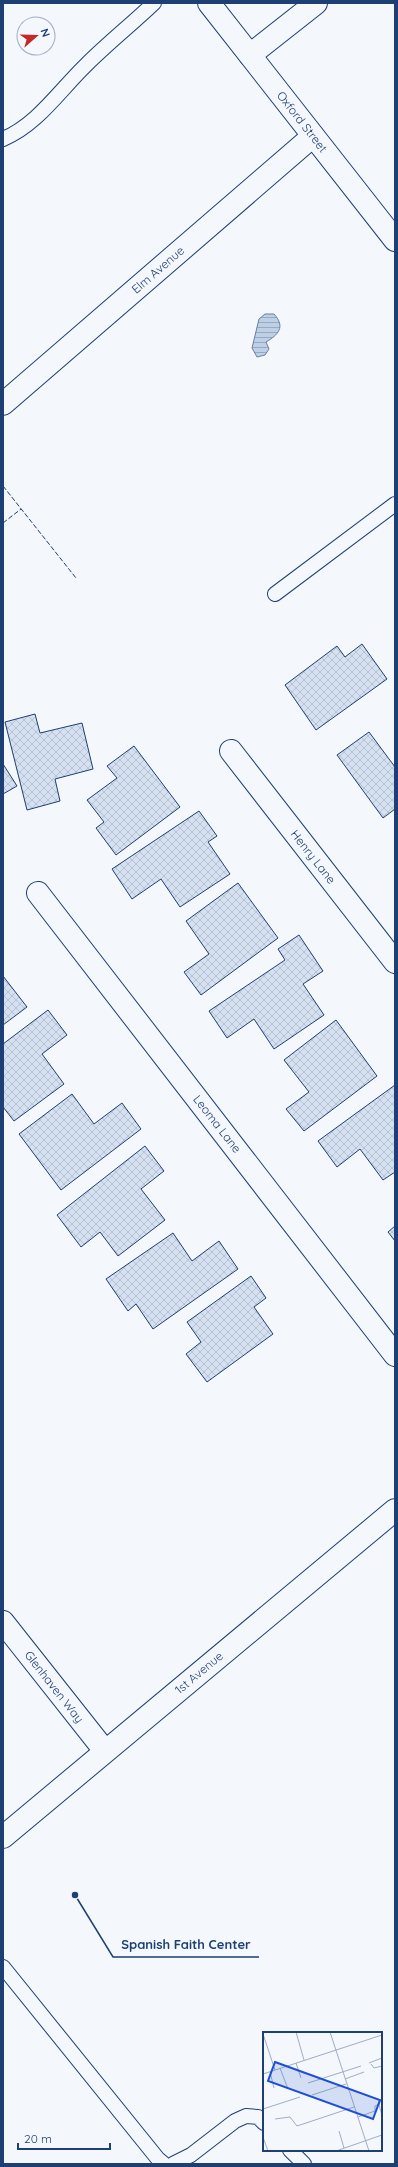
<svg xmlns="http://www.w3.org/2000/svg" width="398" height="2167" viewBox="0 0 398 2167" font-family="Quicksand,sans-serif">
<defs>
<pattern id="water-rules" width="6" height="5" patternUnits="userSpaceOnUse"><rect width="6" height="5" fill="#bed0e5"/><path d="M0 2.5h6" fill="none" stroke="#9aaabe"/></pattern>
<pattern id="building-cross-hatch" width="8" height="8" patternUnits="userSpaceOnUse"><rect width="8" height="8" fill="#d5e0f0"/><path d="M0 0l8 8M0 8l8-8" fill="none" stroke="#b6c1d1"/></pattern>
</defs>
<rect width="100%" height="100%" fill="#f4f7fb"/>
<path fill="url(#water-rules)" stroke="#687fa3" d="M265 314H274C286 327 278 335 266 342L269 349 265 355 257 357 252 348 259 319Z"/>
<path fill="url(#building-cross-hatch)" stroke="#1d3f73" d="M362 644 387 679 316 730 285 685 337 646 345 657Z
M35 714 40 733 82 723 93 769 55 779 60 801 27 810 5 722Z
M369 732 395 767V809L383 818 337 755Z
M134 746 180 807 116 855 96 828 104 822 87 800 117 778 107 766Z
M3 764 17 786 3 794Z
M199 811 217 836 208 842 230 874 180 907 161 879 132 899 112 869Z
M238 883 278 938 201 995 184 972 209 954 186 921Z
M299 935 323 971 303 984 324 1015 274 1049 254 1019 227 1038 209 1011 285 960 278 949Z
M3 976 27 1007 3 1025Z
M48 1010 67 1035 42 1054 64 1084 14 1121 3 1107V1044Z
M336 1020 377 1076 304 1131 286 1109 309 1092 284 1060Z
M395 1085V1172L383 1180 360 1149 337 1167 318 1141Z
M72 1094 94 1124 122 1103 141 1129 61 1190 19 1134Z
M145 1146 164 1171 141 1189 165 1220 118 1256 100 1232 81 1247 57 1215Z
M395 1226V1241L388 1232Z
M173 1233 192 1261 219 1241 238 1269 153 1329 136 1304 128 1311 106 1279Z
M251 1276 266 1298 254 1307 273 1334 207 1382 186 1354 201 1342 187 1322Z"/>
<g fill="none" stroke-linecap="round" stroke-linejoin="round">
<g stroke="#1d3f73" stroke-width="16">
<path id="service" d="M3 139C37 125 60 90 86 65 108 43 132 24 154 3
M275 594 395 504
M3 1967 158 2159 164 2164
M290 2150 304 2164
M173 2164 191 2155 235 2121 246 2116 258 2117 264 2123"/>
</g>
<g stroke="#1d3f73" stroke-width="24">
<path id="minor" d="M250 55 316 3
M3 404 313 136
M231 751 395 962
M38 893 395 1355
M3 1622 105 1751"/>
</g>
<g stroke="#1d3f73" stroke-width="24">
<path id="tertiary" d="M209 3 395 240
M3 1837 395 1510"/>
</g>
<use href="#service" stroke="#f4f7fb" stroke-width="14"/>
<use href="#minor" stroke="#f4f7fb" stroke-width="22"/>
<use href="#tertiary" stroke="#f4f7fb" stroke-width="22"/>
<path stroke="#1d3f73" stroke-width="1" stroke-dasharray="5 2" stroke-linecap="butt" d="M3 486 76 578
M3 523 21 509"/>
</g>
<g text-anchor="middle" stroke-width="3" stroke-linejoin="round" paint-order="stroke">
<g font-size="12" fill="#1d3f73" stroke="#f4f7fb">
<text transform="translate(302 122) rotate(52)" y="4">Oxford Street</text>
<text transform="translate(158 270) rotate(-41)" y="4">Elm Avenue</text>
<text transform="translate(313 857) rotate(52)" y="4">Henry Lane</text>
<text transform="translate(217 1124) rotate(52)" y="4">Leoma Lane</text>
<text transform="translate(199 1673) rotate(-40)" y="4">1st Avenue</text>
<text transform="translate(54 1687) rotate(52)" y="4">Glenhaven Way</text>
</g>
</g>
<g transform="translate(263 2032)">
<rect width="119" height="119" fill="#f4f7fb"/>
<path fill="none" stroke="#9eadc5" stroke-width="1" d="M33 0 41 28M67 0 106 119M0 2 12 38M33 31 38 46M106 31 119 26M108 32 111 36 119 34M17 36 25 57M7 40 11 56M0 42 119 3M82 47 101 40M45 51 98 34M49 63 83 52M118 68 116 73 119 83M0 77 37 65M95 85 112 79V74L116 72M12 87 27 85 34 94 91 75M76 99 81 116M0 105 5 119M73 119 119 103"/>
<path fill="#1d4ed8" fill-opacity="0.15" stroke="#1d4ed8" stroke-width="2" d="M12 30 117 68 110 87 5 49Z"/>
<rect width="119" height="119" fill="none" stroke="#1d3f73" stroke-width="2"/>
</g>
<path fill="none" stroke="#1d3f73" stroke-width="1.5" d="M75 1895L113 1957H259"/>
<circle fill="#1d3f73" stroke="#f4f7fb" stroke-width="1.5" cx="75" cy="1895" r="4"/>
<g font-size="13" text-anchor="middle" font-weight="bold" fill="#1d3f73" stroke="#f4f7fb" stroke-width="3" stroke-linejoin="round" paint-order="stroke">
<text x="186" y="1949">Spanish Faith Center</text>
</g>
<rect width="398" height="2167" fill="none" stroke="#1d3f73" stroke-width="8"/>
<g transform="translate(36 36) rotate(70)"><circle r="19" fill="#f4f7fb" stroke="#9eadc5"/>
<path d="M0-3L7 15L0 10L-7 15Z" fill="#c62828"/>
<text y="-6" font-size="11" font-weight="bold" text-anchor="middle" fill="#1d3f73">N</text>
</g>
<path d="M18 2143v6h92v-6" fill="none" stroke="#1d3f73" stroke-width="2"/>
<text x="24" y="2143" font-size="12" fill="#1d3f73" stroke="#f4f7fb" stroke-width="3" paint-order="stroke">20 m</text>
</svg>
